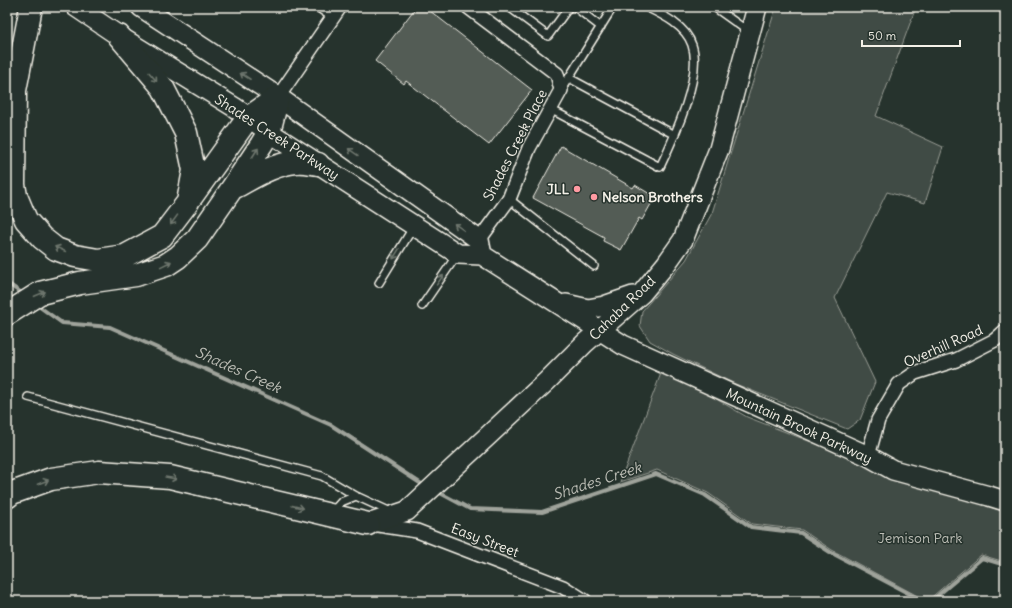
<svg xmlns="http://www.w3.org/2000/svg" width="1012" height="608" viewBox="0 0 1012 608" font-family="Delius,sans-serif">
<rect width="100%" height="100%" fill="#26332d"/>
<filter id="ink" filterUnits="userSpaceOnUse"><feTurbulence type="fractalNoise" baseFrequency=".025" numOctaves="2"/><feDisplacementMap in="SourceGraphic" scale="8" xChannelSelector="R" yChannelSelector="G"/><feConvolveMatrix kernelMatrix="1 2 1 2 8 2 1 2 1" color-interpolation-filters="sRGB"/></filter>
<g filter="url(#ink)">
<path fill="#414b45" stroke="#9a9e96" d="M776 7H916L876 116 943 147 925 203 887 192 835 298 875 382 860 420 847 429 733 383 673 354 650 341 640 326 642 311 686 260 712 213Z
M663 368 747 417 896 475 1005 512V562L981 555 927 601 832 550 802 530 752 524 708 493 657 470 620 482Z"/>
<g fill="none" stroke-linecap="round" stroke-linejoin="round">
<path stroke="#9fa39b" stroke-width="4" d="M7 283 23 294
M37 305 62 323 110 327 331 425 420 483
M442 494 470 509 542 512 656 474 705 495 751 527 801 533 830 552 923 601
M931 601 982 558 1005 565"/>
</g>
<path fill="#525c55" stroke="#f4f1e8" d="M416 7H425L532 90 489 145 406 81 404 84 375 61Z
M561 146 633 188 635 185 655 197 642 220 639 218 621 250 603 241 604 237 533 198Z"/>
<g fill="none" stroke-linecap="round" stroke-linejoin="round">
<g stroke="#f4f1e8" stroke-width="10">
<path id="lane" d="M317 7 332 17
M509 7 548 36 569 7
M575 7 601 27
M714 7 749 32
M569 78 675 135
M561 90 613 7
M550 109 660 167C674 138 703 76 692 45 686 26 663 15 646 7
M509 199 594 266
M379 283 414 226
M422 306 457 255
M28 397 322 476 356 496 393 513
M332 512 341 502 356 496"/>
</g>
<g stroke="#f4f1e8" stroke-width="16">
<path id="street" d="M468 7 557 74 561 90 529 148 509 199 479 240
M278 97 340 7
M868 456 878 420 899 384 915 373 956 360 995 340 1005 331
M372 524 417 531 563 587 585 601"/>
</g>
<g stroke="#f4f1e8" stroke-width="22">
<path id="secondary" d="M76 7 119 36 234 107 269 132 458 254 482 255 623 345 868 456 893 470 989 496 1005 501
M141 7 278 97 479 240 482 255
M566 304 588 309 604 306 633 296
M368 524 407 511 547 381 585 343 642 293 666 264 683 240 719 149 757 7"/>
</g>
<g stroke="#f4f1e8" stroke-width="25">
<path id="highway" d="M15 93 14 185 16 196 26 220 42 238 56 249 75 256 98 260 125 256 162 236 188 202 194 170 186 133 163 88 119 36
M12 106 31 7
M235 187C254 177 274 164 296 162 303 161 311 163 318 164
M192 196 248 118 278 97
M7 314 40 293 80 283 136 275 166 265 178 257 197 239 233 187 261 145 269 132 278 97
M7 497 12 493 51 479 99 472 170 477 368 524"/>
</g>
<use href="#lane" stroke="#26332d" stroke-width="7"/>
<use href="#street" stroke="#26332d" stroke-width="13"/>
<use href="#secondary" stroke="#26332d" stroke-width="19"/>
<use href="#highway" stroke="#26332d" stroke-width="22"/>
</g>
<defs><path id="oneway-shaft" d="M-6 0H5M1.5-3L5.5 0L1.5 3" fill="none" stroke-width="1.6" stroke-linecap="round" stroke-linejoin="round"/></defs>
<g stroke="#6e766e">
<use href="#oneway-shaft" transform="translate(245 76) rotate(-147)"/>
<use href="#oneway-shaft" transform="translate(153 77) rotate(50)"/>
<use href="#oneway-shaft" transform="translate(353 152) rotate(-145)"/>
<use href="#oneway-shaft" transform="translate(255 153) rotate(-57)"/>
<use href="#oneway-shaft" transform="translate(174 220) rotate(126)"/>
<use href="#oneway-shaft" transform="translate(459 227) rotate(-145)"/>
<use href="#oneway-shaft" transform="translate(60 249) rotate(-155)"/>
<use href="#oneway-shaft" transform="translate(396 254) rotate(122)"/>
<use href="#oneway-shaft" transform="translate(166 264) rotate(-26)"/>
<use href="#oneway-shaft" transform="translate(440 280) rotate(-55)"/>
<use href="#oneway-shaft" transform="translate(40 294) rotate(-23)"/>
<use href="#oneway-shaft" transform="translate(171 478) rotate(10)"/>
<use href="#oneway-shaft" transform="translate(43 482) rotate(-21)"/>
<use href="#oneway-shaft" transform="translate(298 507) rotate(13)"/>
</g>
</g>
<g fill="#ff9aa2" stroke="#26332d" stroke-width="1.5">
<circle cx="577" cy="189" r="4"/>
<circle cx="594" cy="197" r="4"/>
</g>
<g text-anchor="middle" stroke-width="3" stroke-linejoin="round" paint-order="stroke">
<g font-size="14" fill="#f4f1e8" stroke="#26332d">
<text transform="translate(277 137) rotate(33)" y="5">Shades Creek Parkway</text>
<text transform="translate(515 145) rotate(-63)" y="5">Shades Creek Place</text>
<text transform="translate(622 308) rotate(-44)" y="5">Cahaba Road</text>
<text transform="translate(943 346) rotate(-24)" y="5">Overhill Road</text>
<text transform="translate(799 426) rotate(25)" y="5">Mountain Brook Parkway</text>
<text transform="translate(485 540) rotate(21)" y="5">Easy Street</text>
</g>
<g font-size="14" font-weight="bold" fill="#f4f1e8" stroke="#26332d" text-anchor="end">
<text x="569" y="194">JLL</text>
<text x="602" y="202" text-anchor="start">Nelson Brothers</text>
</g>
<g font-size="14" fill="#bebfb7" stroke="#26332d">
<text x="920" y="543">Jemison Park</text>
</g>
<g font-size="15" font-style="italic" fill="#bcbdb5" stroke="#26332d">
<text transform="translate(238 370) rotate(24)" y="5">Shades Creek</text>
<text transform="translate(597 481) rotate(-18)" y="5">Shades Creek</text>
</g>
</g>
<rect width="1012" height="608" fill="none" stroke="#26332d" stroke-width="24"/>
<rect x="12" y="12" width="988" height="584" fill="none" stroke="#f4f1e8" stroke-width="1.5" filter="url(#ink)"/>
<path d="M862 40v6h98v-6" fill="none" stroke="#f4f1e8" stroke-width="2"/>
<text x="868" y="40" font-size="12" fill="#f4f1e8" stroke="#26332d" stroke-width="3" paint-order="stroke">50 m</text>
</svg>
